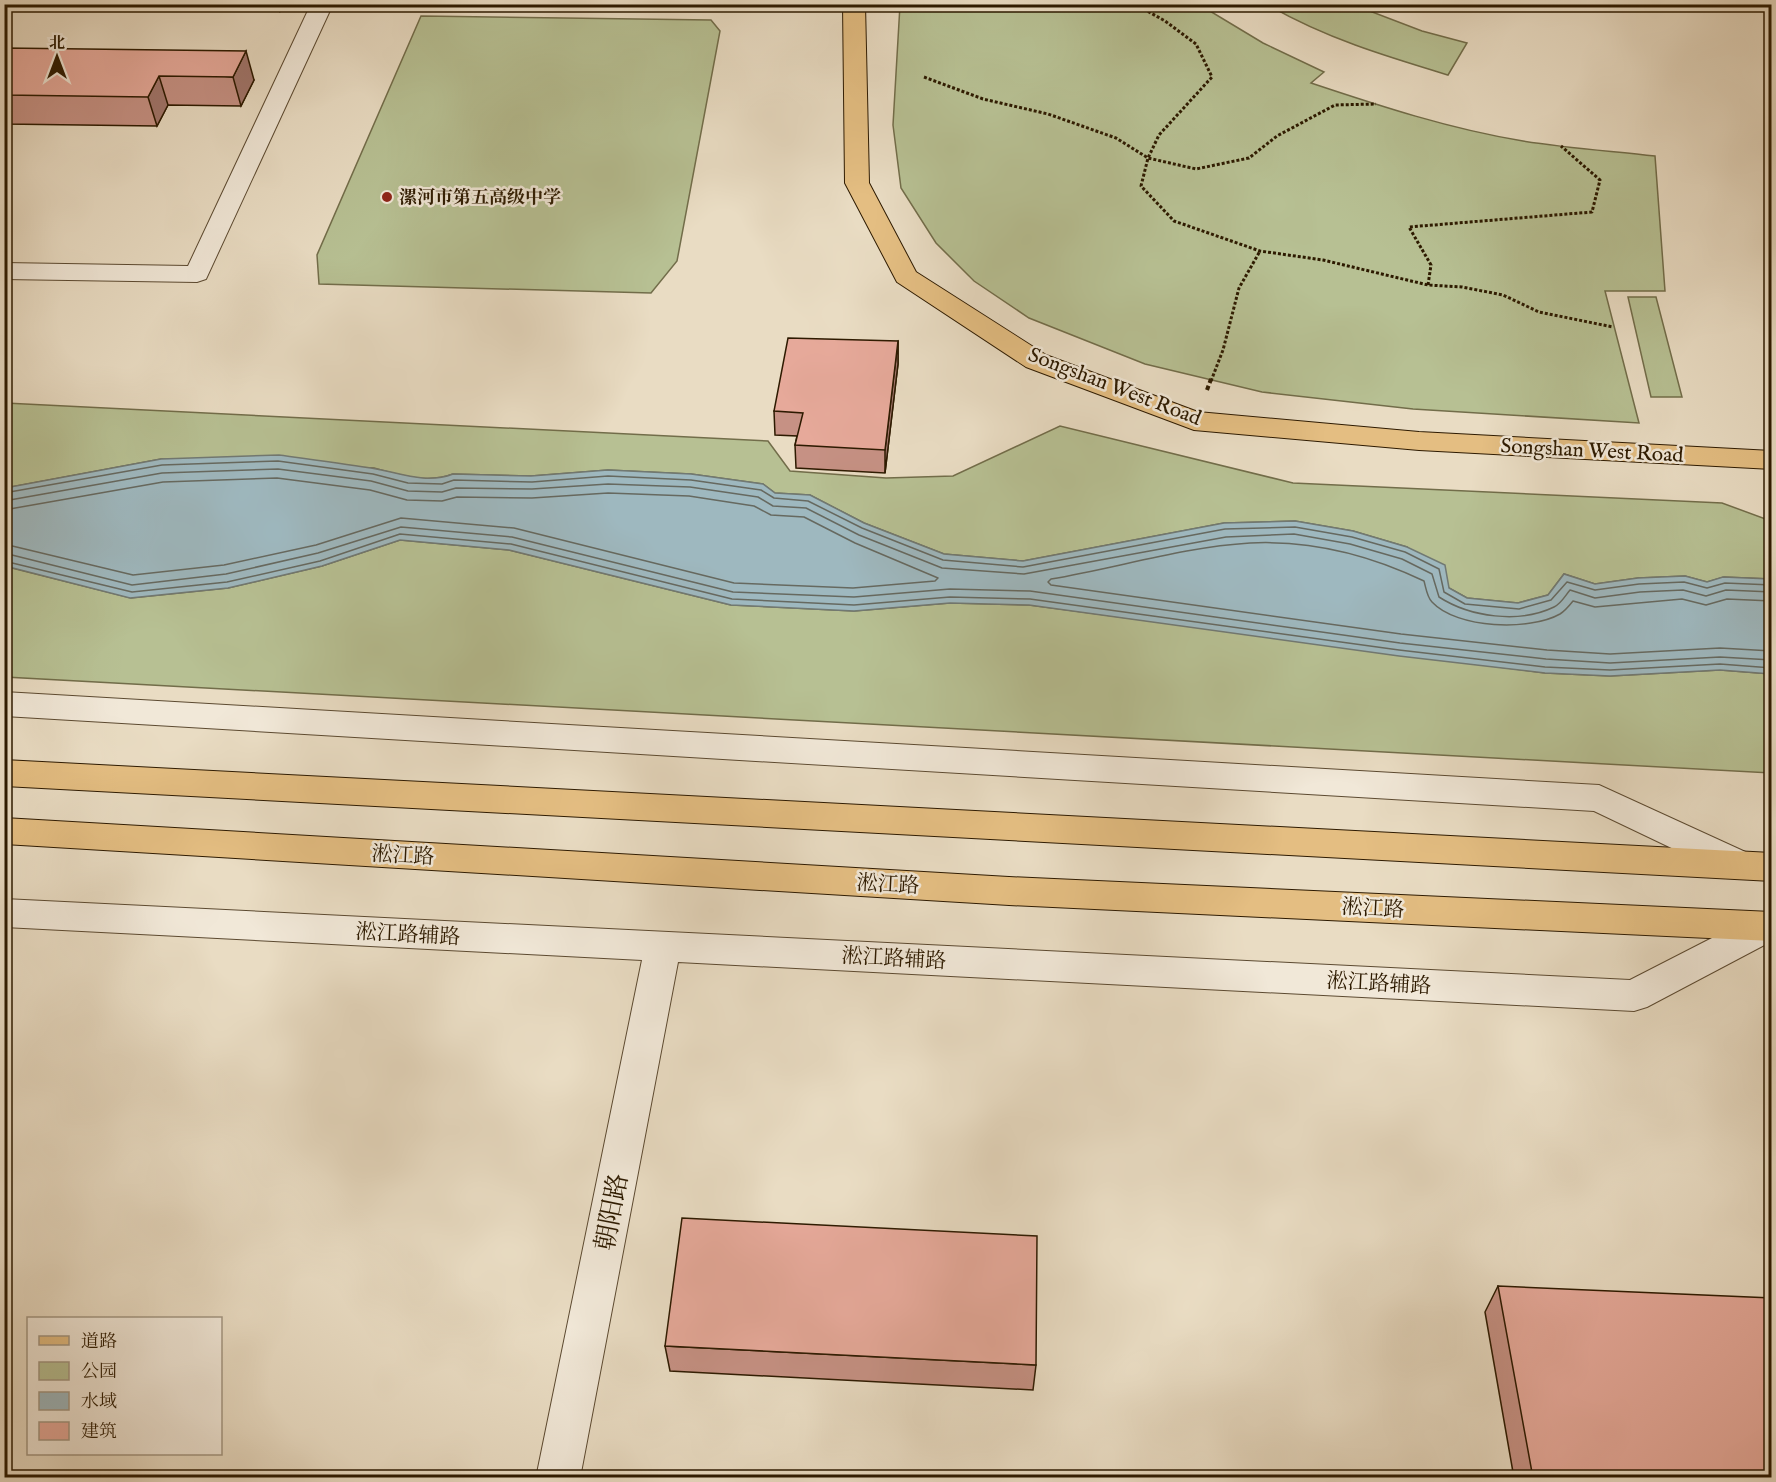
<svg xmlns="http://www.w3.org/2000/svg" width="1776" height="1482" viewBox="0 0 1776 1482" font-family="'IM FELL English','Noto Serif SC',serif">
<rect width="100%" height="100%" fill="#e9dcc3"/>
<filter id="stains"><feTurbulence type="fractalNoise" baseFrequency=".00333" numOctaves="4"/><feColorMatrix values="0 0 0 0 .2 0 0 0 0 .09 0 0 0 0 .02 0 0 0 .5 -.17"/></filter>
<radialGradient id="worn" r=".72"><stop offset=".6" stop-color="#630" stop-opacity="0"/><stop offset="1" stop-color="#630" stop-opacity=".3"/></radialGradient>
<path fill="#b7c093" stroke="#726d4a" stroke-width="1.5" d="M900 5H1200L1263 43 1324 72 1311 83C1380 106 1450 129 1523 141 1567 148 1611 151 1655 156L1665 291H1605L1639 423 1413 409 1262 392 1145 364 1029 318 974 281 936 243 901 188 893 125Z
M1268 5H1354L1422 31 1467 43 1448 75C1385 56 1325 38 1268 5Z
M421 16 711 20 720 31 677 261 651 293 319 284 317 255Z
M1628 297H1656L1682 397H1651Z
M5 403 768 441 790 471 886 478 953 476 1060 426 1293 483 1722 503 1771 521V579L1724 577 1707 582 1685 576 1638 578 1595 584 1564 574 1548 595 1518 603 1467 598 1449 588 1407 547 1353 531 1295 521 1224 523 1023 561 944 554 864 523 810 495 775 493 763 484 691 474 608 470 531 476 453 474C427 484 399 475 374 468L161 459 5 488Z
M400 540 509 550 731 605 854 611 950 603 1029 605 1545 673 1610 676 1720 670 1771 674V773L5 677 4 566 131 598 228 588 322 566Z"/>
<path fill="#9eb8bf" stroke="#717973" stroke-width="1.5" d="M279 455C309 459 340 463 371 468 398 472 425 485 453 474L531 476 608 470 691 474 763 484 775 493 810 495 864 523 944 554 1023 561 1224 523 1295 521 1353 531 1407 547 1445 565 1449 588 1467 598 1518 603 1548 595 1564 574 1595 584 1638 578 1685 576 1707 582 1723 577 1771 579V674L1720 670 1610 676 1545 673 1399 656 1029 605 950 603 854 611 731 605 509 550 400 540 322 566 228 588 130 598 5 566V488L161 459Z"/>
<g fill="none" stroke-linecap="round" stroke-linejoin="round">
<path stroke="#666960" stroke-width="1.5" d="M4 493 162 465 278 461 373 474 408 483 442 484 454 480 532 482 608 476 691 480 761 490 774 498 808 501 862 528 943 560 1023 567 1225 529 1295 527 1352 537 1405 552 1439 569 1444 592 1465 604 1519 609 1551 600 1567 582 1595 590 1639 584 1684 582 1707 588 1725 583 1772 585
M4 501 162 473 278 469 371 481 408 491 442 492 456 488 532 489 608 484 690 487 758 497 773 506 806 508 859 535 942 568 1024 574 1226 537 1294 534 1350 544 1402 559 1432 574 1439 597C1470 617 1519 624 1554 607 1561 604 1565 596 1570 590L1595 598 1640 592 1683 590 1706 596 1726 590 1772 592
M4 510 163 482 277 478 370 490 407 500 442 501 457 497 532 498 608 493 689 496 754 506 771 515 804 517 855 543 938 578 935 581 853 588 734 583 514 528 401 518 316 545 224 565 133 575 4 544
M4 553 132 585 226 574 318 553 401 527 512 537 733 592 854 597 950 589 1030 591 1400 643 1546 659 1610 663 1720 657 1772 660
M4 561 132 592 227 582 320 561 400 534 511 544 732 599 854 605 950 597 1030 599 1399 650 1545 667 1610 670 1720 664 1772 668
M1772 601 1727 599 1706 605 1682 599 1595 607 1573 601C1569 606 1565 611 1560 614 1530 631 1457 629 1432 602 1427 597 1426 588 1424 581 1370 555 1311 540 1250 543 1183 547 1117 568 1051 579L1048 582 1051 585 1401 634 1547 650 1610 654 1720 648 1772 651"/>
<g stroke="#5c4a31" stroke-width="2">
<path id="minor" d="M311 4H333L206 279 197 282 4 279V263L188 266Z
M4 692 1599 785 1752 855 1757 865 1752 875 1740 879 1728 875 1594 811 4 716Z
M4 899 1630 980 1753 917 1766 912 1772 914V941L1647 1007 1634 1011 678 962 580 1478H536L642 960 4 927Z"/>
</g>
<g stroke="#2d1a00" stroke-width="2">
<path id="major" d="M843 4H865L869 183 916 272 1046 355 1198 412 1419 432 1772 451V469L1419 450 1194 430 1026 367 897 282 845 183Z
M4 760 1772 853V881L4 786Z
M4 818 1009 877 1772 912V941L1009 905 4 844Z"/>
</g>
<path stroke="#2d1a00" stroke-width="3" stroke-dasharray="3 2" stroke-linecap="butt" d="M1135 4 1165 21 1196 44 1212 77 1159 135 1148 158 1141 186 1174 221 1260 251 1323 260 1428 285 1462 287 1503 295 1539 312 1613 327
M924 77 983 99 1048 114 1116 138 1148 158 1196 169 1249 158 1277 136 1335 105 1376 104
M1428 285 1431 265 1409 227 1592 212 1600 180 1561 146
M1211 381 1223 350 1239 288 1260 251"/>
<path stroke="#2d1a00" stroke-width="4" stroke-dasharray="4.5 3" stroke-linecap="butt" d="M1207 390 1211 379"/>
<use href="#minor" fill="#f1e8d8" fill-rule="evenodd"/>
<use href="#major" fill="#e4be82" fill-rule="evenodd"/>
</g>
<path fill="#c69184" stroke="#2d1a00" stroke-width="1.5" d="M4 4H283L280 11 4 6Z
M4 48 254 80 241 106 168 105 157 126 4 124Z
M898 341V364L885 473 796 468 795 445 797 436 775 435 774 411Z
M1498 1286 1772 1478H1514L1485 1312Z
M665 1346 1036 1365 1033 1390 670 1371Z"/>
<path fill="#a1766c" stroke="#2d1a00" stroke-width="1.5" d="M278 4H283L280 11Z
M246 51 254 80 241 106 233 77Z
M159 76 168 105 157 126 148 97Z
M898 341V364L885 473V450Z"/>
<path fill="#e6a99a" stroke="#2d1a00" stroke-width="1.5" d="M4 48 246 51 233 77 159 76 148 97 4 95Z
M788 338 898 341 885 450 795 445 803 413 774 411Z
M682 1218 1037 1236 1036 1365 665 1346Z
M1498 1286 1772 1298V1478H1533Z"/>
<circle fill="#8f2418" stroke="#f1e8d8" stroke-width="2" cx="387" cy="197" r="6"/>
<g text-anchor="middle" stroke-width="5" stroke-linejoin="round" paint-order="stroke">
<g font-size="18" font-weight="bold" fill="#2d1a00" stroke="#f1e8d8" text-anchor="start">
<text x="399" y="203">漯河市第五高级中学</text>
</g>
<g font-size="21" fill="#2d1a00" stroke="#f1e8d8">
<text transform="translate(1115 386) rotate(21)" y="7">Songshan West Road</text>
<text transform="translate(1592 450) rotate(3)" y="7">Songshan West Road</text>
<text transform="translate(403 855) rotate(3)" y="7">淞江路</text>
<text transform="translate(888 884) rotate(3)" y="7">淞江路</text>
<text transform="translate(1373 908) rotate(3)" y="7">淞江路</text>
<text transform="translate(408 934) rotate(3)" y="7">淞江路辅路</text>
<text transform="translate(894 958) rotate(3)" y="7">淞江路辅路</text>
<text transform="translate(1379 983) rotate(3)" y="7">淞江路辅路</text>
</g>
<g font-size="26" fill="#2d1a00" stroke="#f1e8d8">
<text transform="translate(611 1212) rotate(-79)" y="9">朝阳路</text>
</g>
</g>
<rect width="1776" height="1482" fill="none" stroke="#e9dcc3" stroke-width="24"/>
<rect x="6" y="6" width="1764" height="1470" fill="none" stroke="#2d1a00" stroke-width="3"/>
<rect x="12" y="12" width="1752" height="1458" fill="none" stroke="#2d1a00" stroke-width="1.5"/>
<rect x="27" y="1317" width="195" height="138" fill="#f1e8d8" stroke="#a39682" stroke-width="1.5"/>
<rect x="39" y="1336" width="30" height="9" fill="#e4be82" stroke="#a39682" stroke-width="1.5"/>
<text x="81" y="1347" font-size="18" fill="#2d1a00">道路</text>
<rect x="39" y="1362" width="30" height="18" fill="#b7c093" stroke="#a39682" stroke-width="1.5"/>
<text x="81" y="1377" font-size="18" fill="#2d1a00">公园</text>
<rect x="39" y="1392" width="30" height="18" fill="#9eb8bf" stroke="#a39682" stroke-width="1.5"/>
<text x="81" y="1407" font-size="18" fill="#2d1a00">水域</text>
<rect x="39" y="1422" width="30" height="18" fill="#e6a99a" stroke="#a39682" stroke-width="1.5"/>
<text x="81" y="1437" font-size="18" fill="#2d1a00">建筑</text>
<g transform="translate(57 57)" stroke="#f1e8d8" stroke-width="4.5" paint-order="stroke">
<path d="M0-4.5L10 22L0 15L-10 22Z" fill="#2d1a00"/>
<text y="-9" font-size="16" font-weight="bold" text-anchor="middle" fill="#2d1a00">北</text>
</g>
<rect width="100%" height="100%" filter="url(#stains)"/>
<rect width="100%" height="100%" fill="url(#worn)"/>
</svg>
